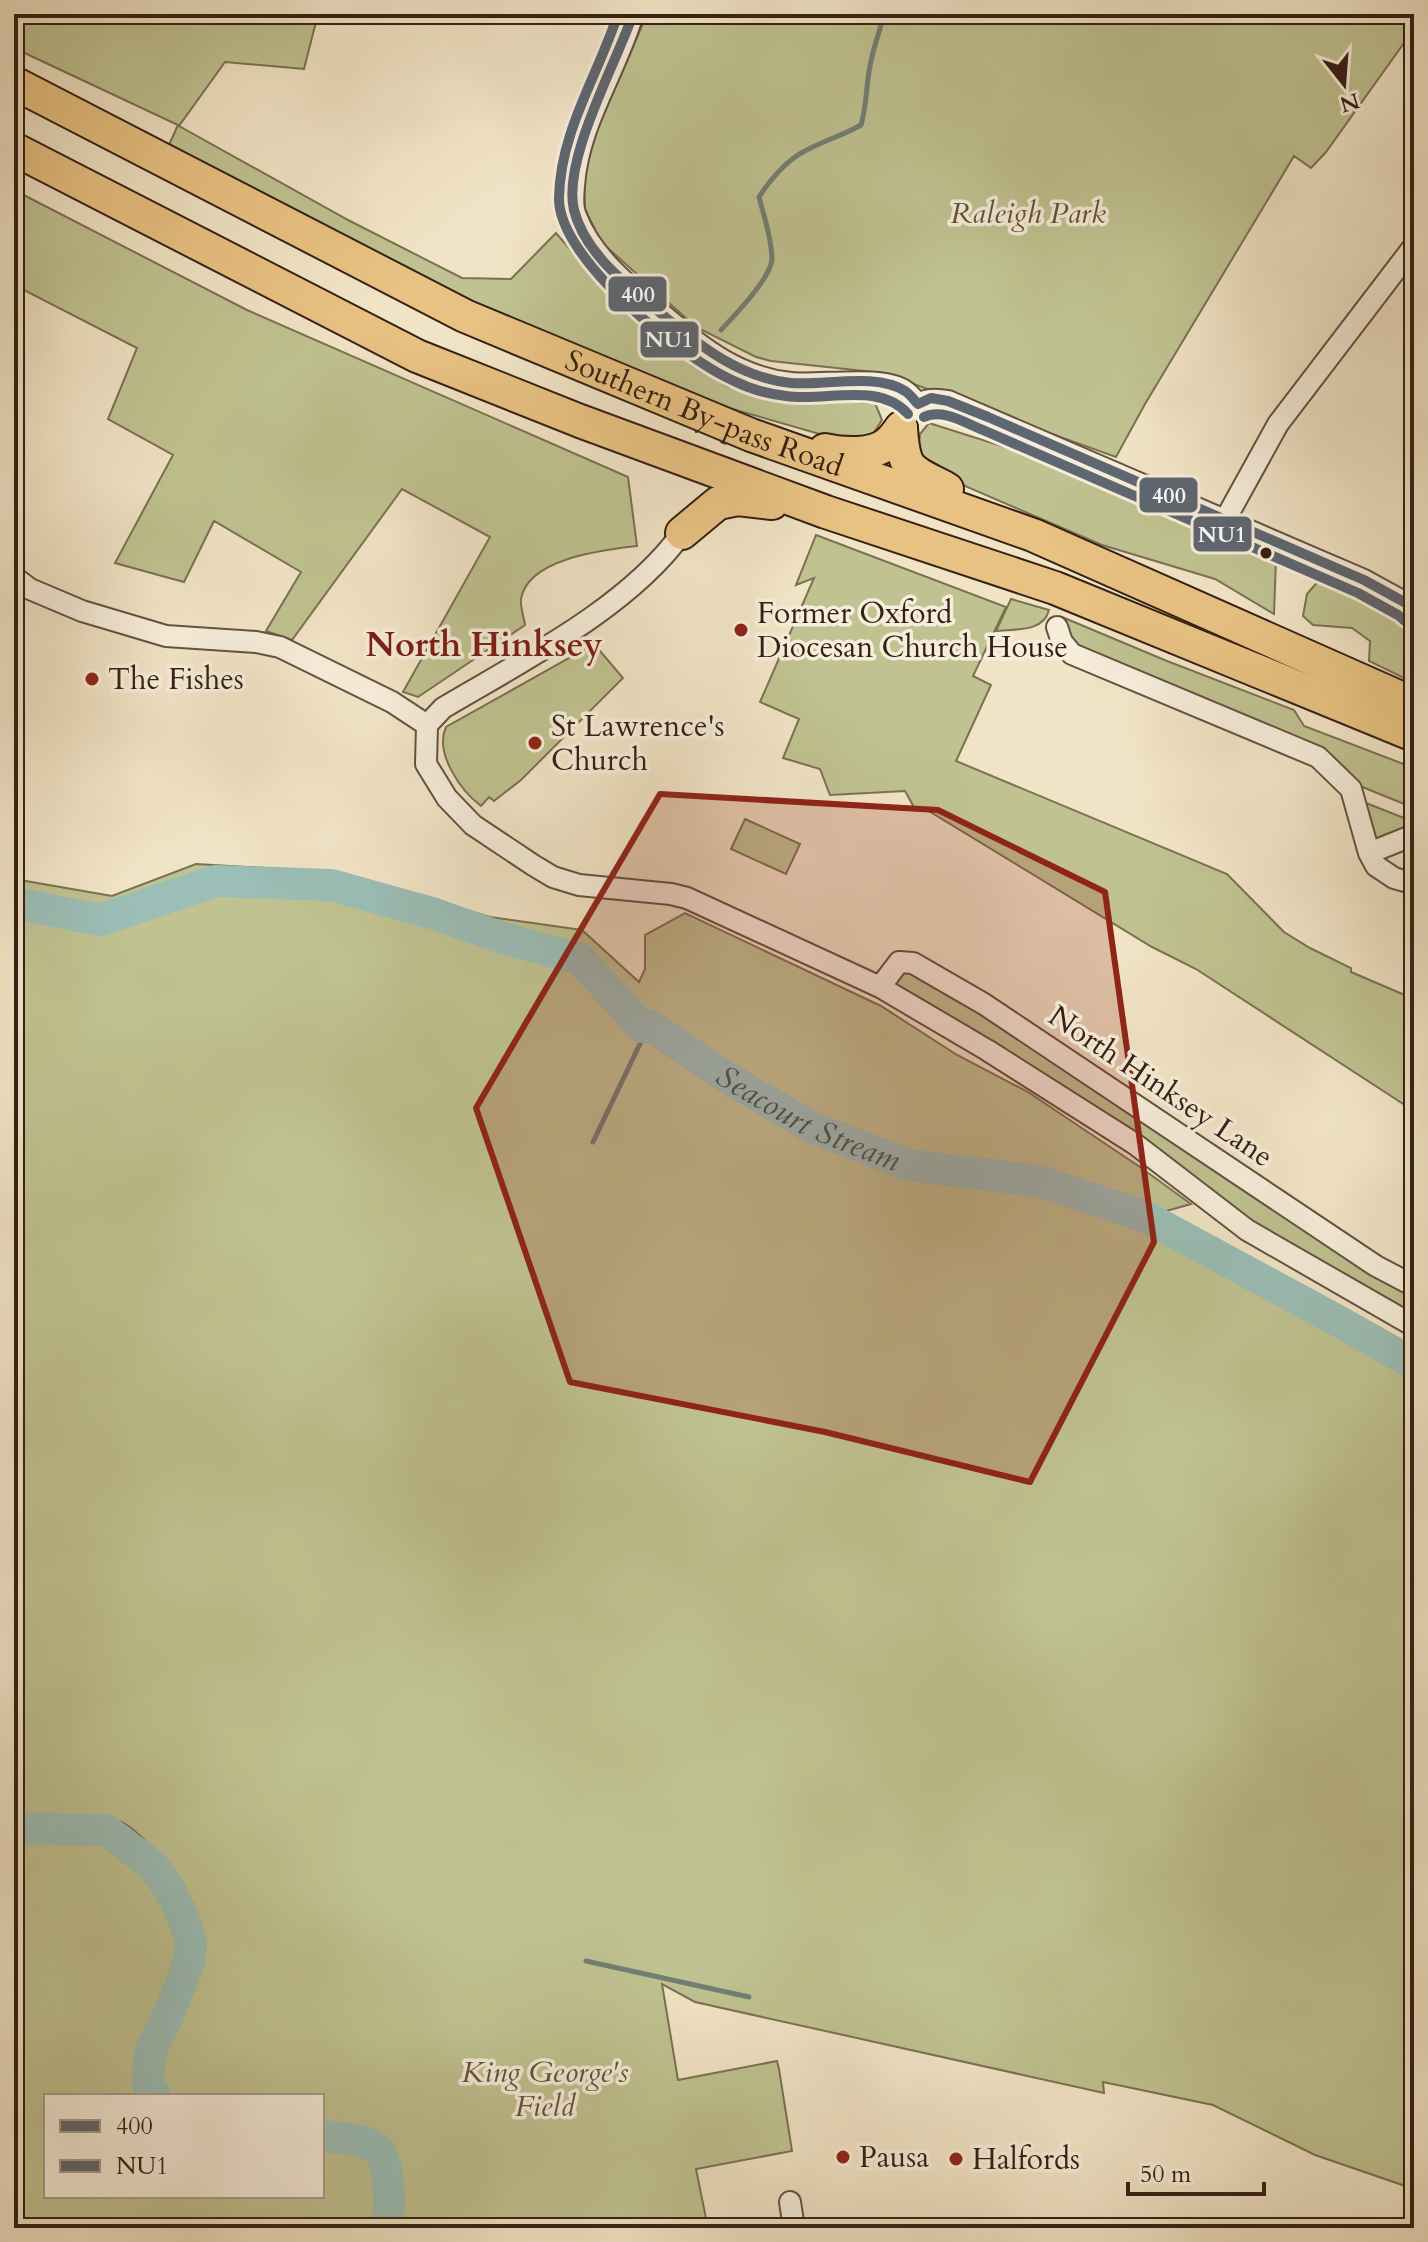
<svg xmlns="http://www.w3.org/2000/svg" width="1428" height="2242" viewBox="0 0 1428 2242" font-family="Cardo,serif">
<rect width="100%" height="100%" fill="#f1e4c6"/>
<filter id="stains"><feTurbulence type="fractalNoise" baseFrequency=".0025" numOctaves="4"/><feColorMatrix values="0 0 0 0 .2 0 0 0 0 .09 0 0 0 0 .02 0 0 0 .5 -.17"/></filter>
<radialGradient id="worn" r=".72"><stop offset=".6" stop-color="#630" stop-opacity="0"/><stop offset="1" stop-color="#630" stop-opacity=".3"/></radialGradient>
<path fill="#c0c291" stroke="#7a7152" stroke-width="2" fill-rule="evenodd" d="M14 14H318L304 69 225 62 179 126 350 221 462 278 511 279 556 233 607 292 693 366 727 386 772 398 875 403 882 420 868 441 837 439 673 392 546 341 168 147 178 125 14 48Z
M647 14H1414V29L1326 152 1311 168 1294 156 1145 404 1116 457 883 373 771 361 756 357 696 327 601 242 585 209 584 179 594 137Z
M14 190 247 310 628 477 637 546C604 550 528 558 521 599 520 607 524 617 525 625L418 697 403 692 490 537 402 489 292 640 266 631 301 572 214 521 184 582 115 563 173 455 108 419 137 348 14 285Z
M929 423 1036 457 1194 528 1276 559 1274 614 1215 579 1102 545 951 480 918 452 920 434Z
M816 535 1006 607 973 676 991 685 956 761 1227 874 1284 932 1310 948 1351 968V972L1414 999V1111L1196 969 1152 947 927 810 915 809 905 791 830 795 820 769 783 758 799 719 760 702 814 578 796 585Z
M1321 578 1371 601 1414 628V683L1369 661 1370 641 1352 628 1313 625 1303 616 1307 594Z
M1011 599 1049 610C1044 632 1015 629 996 631Z
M1062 617 1167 661 1294 710 1304 726 1414 768V808L1355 784 1078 653 1063 632Z
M594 644 623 678 521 780 494 801 489 797 481 806C461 791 434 753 446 727Z
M1361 801 1414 822V824L1374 842Z
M745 819 800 844 786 874 731 849Z
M196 864 336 872 490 917 582 930 639 982 645 969V935L685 913 881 1006 957 1055 1028 1092 1140 1167 1191 1204 1145 1217 1414 1365V2189L1315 2155 1213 2105 1103 2082 1104 2093 695 2002 662 1984 678 2080 777 2061 779 2069 792 2151 696 2169 708 2228H14V1840L92 1839 143 1871 169 1864C153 1852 140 1831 121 1822 87 1805 47 1828 14 1811V879L112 896ZM322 2096V2196H46V2096Z
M899 962 1414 1286V1326L1247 1231 1135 1144 880 987Z"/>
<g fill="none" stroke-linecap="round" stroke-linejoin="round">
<path stroke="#727f75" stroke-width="5" d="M721 330C734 316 771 278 772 259 772 239 764 217 759 197 769 181 786 161 803 152 822 141 842 136 861 125 867 105 866 85 870 66 873 48 880 31 884 14
M593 1142 649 1025
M586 1961 749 1997"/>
<g stroke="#9bbeb6" stroke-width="32">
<path id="s1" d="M14 903 100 920 216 881 331 885 435 914 505 939 580 959 642 1027 649 1025 723 1075 811 1127 909 1165 1038 1181 1144 1216 1340 1322 1414 1364"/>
<path d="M14 1828 106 1830 153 1866 170 1890 183 1917 191 1944 189 1962 171 2009 151 2050 147 2082 155 2096"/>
<path d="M322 2136C338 2138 357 2138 372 2145 392 2155 390 2208 387 2228"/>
</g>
<g stroke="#645140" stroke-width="24">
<path id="minor" d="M633 14C616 72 578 124 574 186 573 196 572 207 576 216 592 258 631 288 664 316 701 348 740 378 791 383 819 386 883 375 905 391 910 394 914 400 918 404
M901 428C911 404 922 396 948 401L1364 580 1406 603 1414 610
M1225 520 1278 424 1414 246
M682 533C628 608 522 661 443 708L427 725 426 764 447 798 473 825 533 865 553 877 579 885 671 894 687 898 880 987 987 1050 1135 1144 1247 1230 1414 1326
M14 577 30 589 82 611 166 636 256 642 280 647 392 702 427 725
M1057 627 1062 642 1072 654 1318 757 1351 789 1369 853 1376 866 1394 878 1408 882 1414 881
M1369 853 1414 835
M880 987 899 962 913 963 984 1004 1376 1266 1414 1286
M790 2202 794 2228"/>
</g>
<g stroke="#352014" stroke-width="36">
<g id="trunk">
<path id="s2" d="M14 83 465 316 751 435 1033 535 1414 704"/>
<path d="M14 149 417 356 580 421 826 512 1055 588 1414 735"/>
<path d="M901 428C904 473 910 469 947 489"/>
<path d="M825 450C843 454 873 456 888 443 893 439 897 433 901 428"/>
<path d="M682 533 718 503 738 499 772 503"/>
</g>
</g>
<use href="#minor" stroke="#f6edda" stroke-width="20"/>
<use href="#trunk" stroke="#e8c283" stroke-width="32"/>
<g stroke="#f6edda" stroke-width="16">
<path id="bus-1" d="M633 14C616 64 562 160 574 210 585 255 631 288 664 316 701 347 741 378 791 383 824 386 876 372 905 391 910 394 914 400 918 404
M918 404 931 398 948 401 988 417 1364 580 1406 603 1414 610"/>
</g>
<g stroke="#f6edda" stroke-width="16">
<path id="bus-2" d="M618 14C598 75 560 132 559 198 558 259 682 358 734 381 750 389 768 394 786 396 825 402 879 381 908 414
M924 417C943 408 965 423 983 430L1358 593 1398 615 1405 621"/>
</g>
<use href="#bus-1" stroke="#5e6671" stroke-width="10"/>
<use href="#bus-2" stroke="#5e6671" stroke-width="10"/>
</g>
<path fill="#8f2418" fill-opacity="0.2" stroke="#8f2418" stroke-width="6" stroke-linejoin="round" d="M660 794 938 810 1105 892 1154 1242 1030 1482 825 1432 570 1382 476 1108Z"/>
<circle fill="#352014" stroke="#f6edda" stroke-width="3" cx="1266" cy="553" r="7"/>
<g fill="#8f2418" stroke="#f6edda" stroke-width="3">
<circle cx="741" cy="630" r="8"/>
<circle cx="92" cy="679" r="8"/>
<circle cx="535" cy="743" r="8"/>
<circle cx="843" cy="2157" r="8"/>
<circle cx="956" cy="2159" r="8"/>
</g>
<g text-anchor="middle" stroke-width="7" stroke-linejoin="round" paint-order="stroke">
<g font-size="30" font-style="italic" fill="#5f513a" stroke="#f6edda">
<text x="1028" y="223">Raleigh Park</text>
<text x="545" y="2082">King George's<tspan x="545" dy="34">Field</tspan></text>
</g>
<g font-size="30" fill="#352014" stroke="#f6edda">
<text dy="10" stroke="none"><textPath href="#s2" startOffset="766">Southern By-pass Road</textPath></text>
<text transform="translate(1161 1086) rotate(34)" y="10">North Hinksey Lane</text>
</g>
<g font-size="30" fill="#352014" stroke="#f6edda" text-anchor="start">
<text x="757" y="623">Former Oxford<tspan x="757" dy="34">Diocesan Church House</tspan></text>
<text x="108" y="689">The Fishes</text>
<text x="551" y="736">St Lawrence's<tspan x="551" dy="34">Church</tspan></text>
<text x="859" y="2167">Pausa</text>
<text x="972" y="2169">Halfords</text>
</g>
<g font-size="32" font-style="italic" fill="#544f45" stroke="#f6edda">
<text dy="11" stroke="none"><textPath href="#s1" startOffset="870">Seacourt Stream</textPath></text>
</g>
<g font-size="34" font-weight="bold" fill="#7a1f14" stroke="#f6edda">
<text x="484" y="656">North Hinksey</text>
</g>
</g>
<g stroke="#f6edda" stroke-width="3">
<rect x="607" y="275" width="61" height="38" rx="8" fill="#5e6671"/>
<rect x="639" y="320" width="61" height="39" rx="8" fill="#5e6671"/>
<rect x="1138" y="476" width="61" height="38" rx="8" fill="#5e6671"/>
<rect x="1192" y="515" width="61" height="38" rx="8" fill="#5e6671"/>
</g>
<g font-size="22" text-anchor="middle" font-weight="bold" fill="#fff">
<text x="638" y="302">400</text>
<text x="669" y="347">NU1</text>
<text x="1169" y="503">400</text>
<text x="1222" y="542">NU1</text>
</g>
<rect width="1428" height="2242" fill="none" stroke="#f1e4c6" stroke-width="48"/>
<rect x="16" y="16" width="1396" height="2210" fill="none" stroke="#352014" stroke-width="4"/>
<rect x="24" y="24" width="1380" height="2194" fill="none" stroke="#352014" stroke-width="2"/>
<rect x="44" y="2094" width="280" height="104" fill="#f6edda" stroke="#a99b8b" stroke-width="2"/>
<rect x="60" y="2120" width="40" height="12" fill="#5e6671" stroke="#a99b8b" stroke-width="2"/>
<text x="116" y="2134" font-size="24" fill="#352014">400</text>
<rect x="60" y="2160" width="40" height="12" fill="#5e6671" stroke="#a99b8b" stroke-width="2"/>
<text x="116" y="2174" font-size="24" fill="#352014">NU1</text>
<g transform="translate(1344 84) rotate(163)" stroke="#f6edda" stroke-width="6" paint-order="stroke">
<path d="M0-6L14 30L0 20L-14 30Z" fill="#352014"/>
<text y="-12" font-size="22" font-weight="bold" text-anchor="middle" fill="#352014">N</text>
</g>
<path d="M1128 2182v12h136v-12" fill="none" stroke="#352014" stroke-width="4"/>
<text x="1140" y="2182" font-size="24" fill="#352014" stroke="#f6edda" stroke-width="6" paint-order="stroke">50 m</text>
<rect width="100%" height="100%" filter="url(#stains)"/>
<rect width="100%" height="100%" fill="url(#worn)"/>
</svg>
